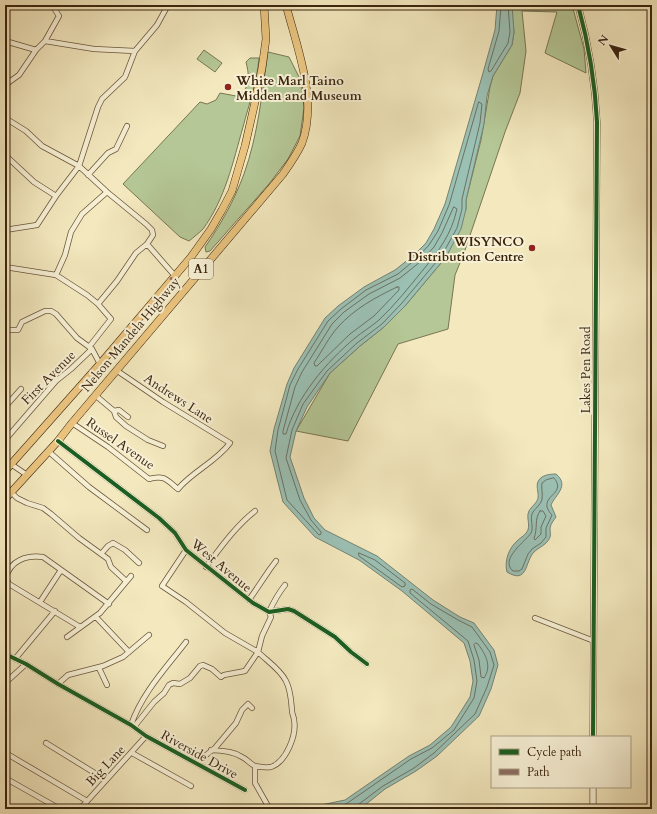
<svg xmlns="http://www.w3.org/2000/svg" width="657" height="814" viewBox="0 0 657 814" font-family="Cardo,serif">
<rect width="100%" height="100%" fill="#f3e8be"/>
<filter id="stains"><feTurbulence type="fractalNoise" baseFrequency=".005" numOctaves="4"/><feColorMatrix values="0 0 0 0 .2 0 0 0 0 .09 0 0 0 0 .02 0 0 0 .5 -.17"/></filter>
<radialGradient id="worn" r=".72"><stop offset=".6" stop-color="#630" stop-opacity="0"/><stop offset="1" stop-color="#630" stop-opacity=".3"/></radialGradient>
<path fill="#b5c796" stroke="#787652" d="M511 5H572L584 49 586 73 545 53 557 12 522 11 526 51 520 93 505 132 464 253 455 275 448 329 398 344 348 441 296 431 330 373 360 346 384 327 405 306 446 257 466 209V200L481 140 490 87 493 76 512 45 514 32Z
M204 50 222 63 215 72 197 59Z
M268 52 289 57 301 81 304 108 300 136 288 159 269 184 210 251 206 252 205 247C221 224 234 201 244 174 258 135 262 93 268 52Z
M250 58H259C257 82 249 104 243 127 233 162 225 199 203 229 199 233 194 237 189 241L180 237 123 184 200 102 207 104 216 100 220 93 236 96 239 91 243 93C250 83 249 74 246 62Z"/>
<path fill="#9bc0b4" stroke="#758272" d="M497 5H512L514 32 512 45 493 76 487 96 484 124 466 200V209L461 229 446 257 405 306 384 327 360 346 330 373 307 407 296 431 290 457 304 498 314 518 325 530 377 556 433 600 460 617 474 623 494 650 498 665 491 689 479 716 437 756 416 771 385 789 360 809H314L321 805 345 800 409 756 430 745 451 727 470 697 473 681 470 661 464 643 402 591 359 560 315 537 283 502 270 451 274 429 287 384 294 368 325 318 338 306 364 287 395 270 414 255 426 243 434 229 445 204 483 73 495 30Z
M556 474C570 486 555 495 551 505L556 517C554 520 551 523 550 528 550 531 551 534 550 537 547 545 539 547 534 552 525 561 528 585 507 572 504 561 509 548 517 541 521 537 526 535 528 530 530 523 526 517 529 511 531 507 537 503 538 498 539 492 535 485 539 480 542 475 550 474 556 474Z"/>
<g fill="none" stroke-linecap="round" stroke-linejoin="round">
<path stroke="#6b7262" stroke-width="1" d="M501 5 499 31 488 69 489 72 491 71 508 43 510 32 508 5
M479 102 482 104 480 123 462 199V209L457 228 442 255 402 303 382 324 357 343 327 371 303 404 292 430 286 458 300 500 311 520 321 532V534L319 535 287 500 275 451 278 430 290 385 298 369 328 321 341 309 366 290 398 274 417 258 429 245 438 231 449 205Z
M454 207 457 209C451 235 440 249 423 270 409 287 395 305 379 320 371 327 362 332 355 338 326 362 296 398 286 434H283V431L295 387 302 372 332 324 344 312 369 294 400 278 420 262 434 247 442 233Z
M397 287H399V290L374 316 350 334 317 366H315L314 363C322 351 329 337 338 327 354 309 376 297 397 287Z
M554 478C566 493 545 494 547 507 548 510 550 513 552 515L546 528V537L541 543 532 549 528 554 522 569 519 571H513C499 559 526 541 531 533 534 527 530 520 532 514 534 509 541 505 542 499 543 494 541 488 542 483L546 480Z
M540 511H543L546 516 541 527V534L535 540 534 538C538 529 534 519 540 511Z
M359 553 375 560 405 583V586L402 587 359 556Z
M476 643 478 644C486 655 492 666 484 678L481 677 479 660 474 645Z
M324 809 346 804 411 759 432 748 454 730 474 698 477 681 474 660 468 641 410 593V590L412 589 431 604 458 620 472 627 490 652 494 665 487 687 475 714 434 753 414 768 383 786 359 804 358 809"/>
<g stroke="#69563b" stroke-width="6">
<path id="minor" d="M5 41 36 50
M45 41 59 16 54 8 50 5
M5 85 19 75 36 50 45 41 94 49 135 51 157 25 168 5
M5 118 26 131 42 146 79 166 107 192 146 224 152 230 153 235 147 244 175 276
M5 155 34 182 56 196
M88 175 108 153 116 149 127 126
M5 230 37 225 56 196 79 166 98 107 102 99 125 77 135 51
M5 267 56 275 87 295 98 304 111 319 89 347
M56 275 65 255 71 232 82 214 107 192
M98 304 117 281 136 253 147 244
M5 330H18L22 322 45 311H51L56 314 77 338 92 349 100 364
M95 395 114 411 116 417 126 426 148 440 163 446
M5 407 21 389
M114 411 119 410 128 417
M72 423 108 447 149 479C164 475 166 479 178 489 193 471 216 462 230 443L163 402 116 370
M5 440 56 381 71 369 92 349
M58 441 159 518 175 533 186 550 253 603 269 612 288 609 294 611 335 637 351 652 367 664
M48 451 89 487 147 530
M5 460 27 475
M11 492 17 498 27 503 43 508 51 514 79 538 108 559 111 567 126 581
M101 554 108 546 113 543 125 550 139 563
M206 567C221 547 235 527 255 511
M249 600 270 569 276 561
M40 602 61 570
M96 617 129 652
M535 618 594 641
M80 627 9 584 6 578C10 560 27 555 43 557L109 604
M67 637 100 613 131 576
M5 654 26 664 58 684 131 725 146 736 245 790
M15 659 55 611
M99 668 107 685
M5 683 26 664
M58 684 68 675 103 666 123 657 149 635
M131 725C142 693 166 668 186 642
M134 727 154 702 164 693 169 685 173 683 180 684 190 678 200 666 203 665 212 669 221 677 224 675 245 671 258 652 225 633 186 602 162 586 186 550
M46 743 106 780
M211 750C222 751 233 751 242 757 247 759 250 764 255 766V783L268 806
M132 753 191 786
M9 755 87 801
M196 763 215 748 236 723 242 710 248 704 252 708
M255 766C260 767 266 768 271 767 286 762 297 735 294 720 294 717 292 714 292 711 291 700 291 691 286 681 280 669 267 661 258 652L262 636 271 617 269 612C274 601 277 595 285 585
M5 778 60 809
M84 805 90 809
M80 809 146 736"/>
</g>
<g stroke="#69563b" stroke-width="7">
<path id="tertiary" d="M578 5C589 45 595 81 597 122L593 737
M593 787V809"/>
</g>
<g stroke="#3b250f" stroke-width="8">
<path id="trunk" d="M5 471 100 364 191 257 211 229 222 210 232 191 245 146 255 102 262 68 266 39 264 5
M5 499 58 441 72 423 283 174C290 164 297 154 302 143 318 99 297 48 286 5"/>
</g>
<use href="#minor" stroke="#f7f0d5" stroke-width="4.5"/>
<use href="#tertiary" stroke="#f7f0d5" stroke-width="5.5"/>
<use href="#trunk" stroke="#eac47f" stroke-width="7"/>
<path stroke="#8d6e63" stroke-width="3" stroke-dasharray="6 3" stroke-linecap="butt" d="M170 278 172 279"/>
<g stroke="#f7f0d5" stroke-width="6">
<path id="cycleway" d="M578 5C589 45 595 81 597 122L593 737
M58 441 159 518 175 533 186 550 253 603 269 612 288 609 294 611 335 637 351 652 367 664
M5 654 26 664 58 684 131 725 146 736 245 790"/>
</g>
<use href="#cycleway" stroke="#1b5e20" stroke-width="4"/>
</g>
<g fill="#8f2418" stroke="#f7f0d5" stroke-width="1.5">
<circle cx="228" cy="87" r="4"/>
<circle cx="532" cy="248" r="4"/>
</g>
<g text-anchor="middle" stroke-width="4" stroke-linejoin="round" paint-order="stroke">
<rect fill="#f7f0d5" stroke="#73624a" stroke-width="1" x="189" y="259" width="24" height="20" rx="3"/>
<g font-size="12" font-weight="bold" fill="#3b250f">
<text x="201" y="273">A1</text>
</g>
<g font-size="13" font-weight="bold" fill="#3b250f" stroke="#f7f0d5" text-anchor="start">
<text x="236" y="85">White Marl Taino<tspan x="236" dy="15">Midden and Museum</tspan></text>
<text x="524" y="246" text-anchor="end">WISYNCO<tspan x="524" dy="15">Distribution Centre</tspan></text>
</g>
<g font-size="13" fill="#3b250f" stroke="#f7f0d5">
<text transform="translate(130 334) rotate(-50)" y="5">Nelson Mandela Highway</text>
<text transform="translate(585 370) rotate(-90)" y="5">Lakes Pen Road</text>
<text transform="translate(48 377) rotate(-45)" y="5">First Avenue</text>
<text transform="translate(179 398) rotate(33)" y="5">Andrews Lane</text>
<text transform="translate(121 443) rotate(35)" y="5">Russel Avenue</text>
<text transform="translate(222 565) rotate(40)" y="5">West Avenue</text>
<text transform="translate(200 754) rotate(29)" y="5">Riverside Drive</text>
<text transform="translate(105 765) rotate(-47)" y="5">Big Lane</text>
</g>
</g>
<rect width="657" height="814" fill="none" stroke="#f3e8be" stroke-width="20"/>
<rect x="6" y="6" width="645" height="802" fill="none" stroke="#3b250f" stroke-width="2"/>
<rect x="10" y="10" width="637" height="794" fill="none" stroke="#3b250f"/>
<rect x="491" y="736" width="140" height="52" fill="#f7f0d5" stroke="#ac9f86"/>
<rect x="499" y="749" width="20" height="6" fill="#1b5e20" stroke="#ac9f86"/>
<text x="527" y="756" font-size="12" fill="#3b250f">Cycle path</text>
<rect x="499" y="769" width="20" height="6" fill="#8d6e63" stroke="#ac9f86"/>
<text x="527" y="776" font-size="12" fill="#3b250f">Path</text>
<g transform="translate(611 46) rotate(307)" stroke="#f7f0d5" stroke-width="3" paint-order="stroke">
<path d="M0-3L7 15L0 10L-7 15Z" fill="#3b250f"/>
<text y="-6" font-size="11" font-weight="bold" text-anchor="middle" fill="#3b250f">N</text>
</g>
<rect width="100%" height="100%" filter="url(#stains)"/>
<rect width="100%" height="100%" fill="url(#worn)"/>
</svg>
